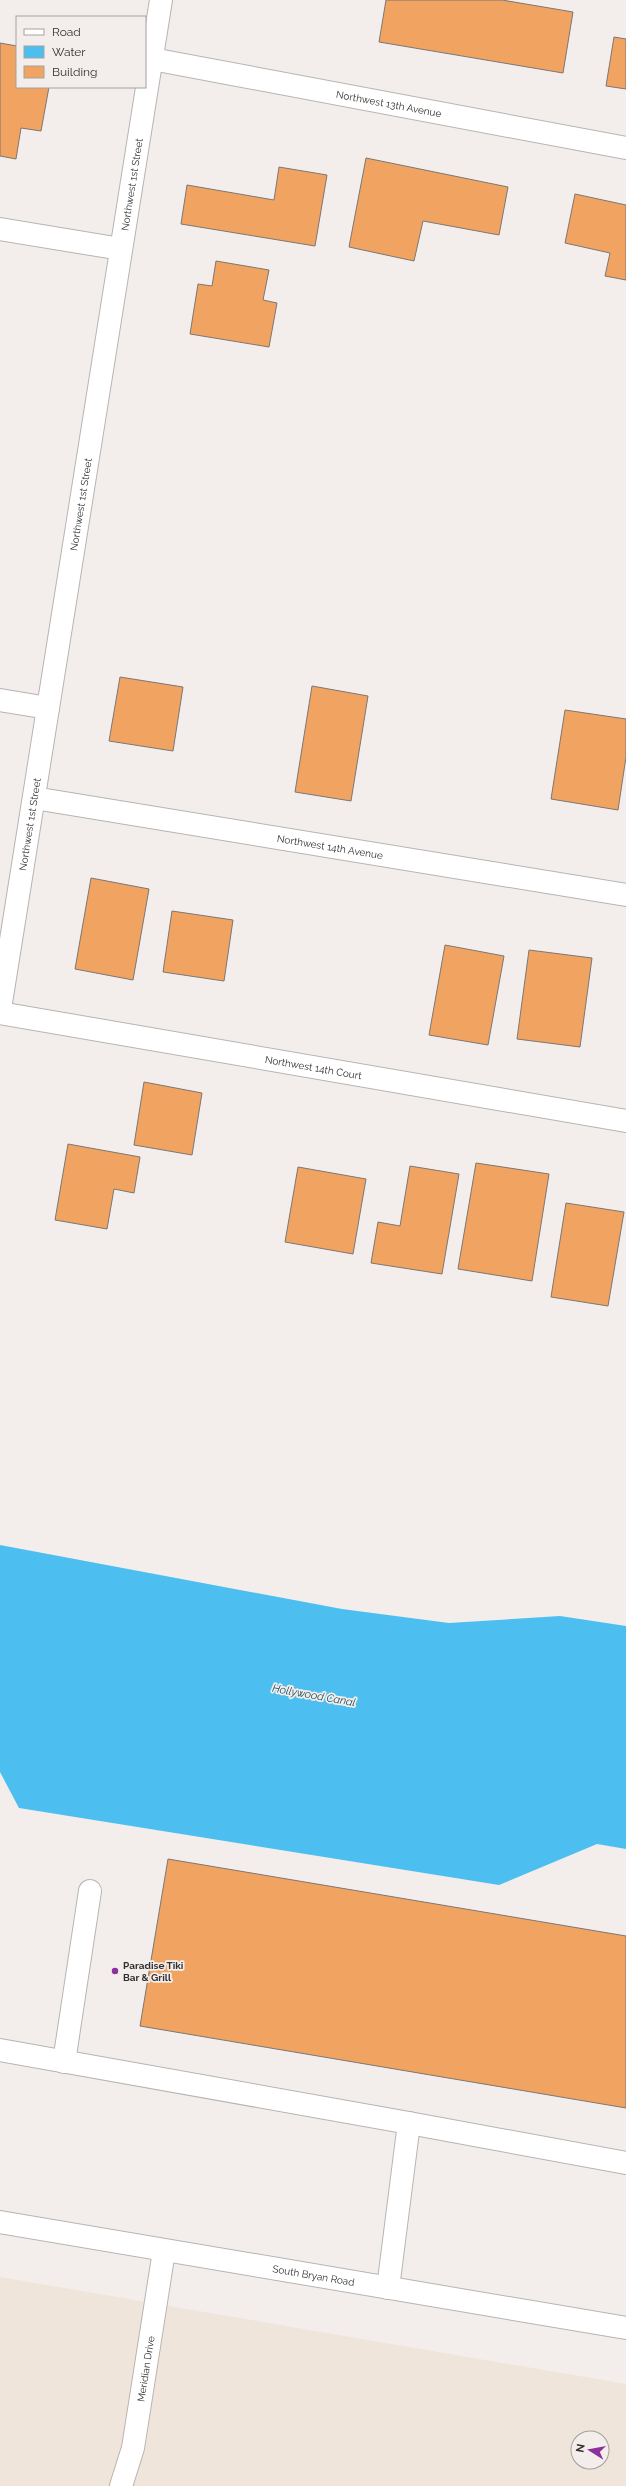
<svg xmlns="http://www.w3.org/2000/svg" width="626" height="2486" viewBox="0 0 626 2486" font-family="Raleway,sans-serif">
<rect width="100%" height="100%" fill="#f3eeeb"/>
<path fill="#efe5db" fill-rule="evenodd" d="M0 2277 626 2384V2486H0ZM578 2438H602V2462H578Z"/>
<path fill="#4cbff0" d="M0 1545 342 1609 449 1623 560 1616 626 1626V1849L597 1844 499 1885 19 1808 0 1772Z"/>
<path fill="#f1a361" stroke="#7b7774" d="M386 0H502L573 12 563 73 379 42Z
M614 37 626 39V89L606 86Z
M0 43 17 46V87H49L41 131 21 128 16 159 0 156Z
M366 158 508 187 499 235 423 221 414 261 349 247Z
M279 167 327 175 315 246 181 224 187 185 274 200Z
M575 194 626 205V280L605 276 610 253 565 243Z
M216 261 269 270 263 300 277 303 269 347 190 334 198 284 212 286Z
M120 677 183 687 173 751 109 741Z
M312 686 368 696 351 801 295 792Z
M565 710 626 719V757L618 810 551 799Z
M91 878 149 889 133 980 75 969Z
M172 911 233 920 224 981 163 972Z
M445 945 504 956 488 1045 429 1035Z
M529 950 592 958 580 1047 517 1039Z
M144 1082 202 1093 192 1155 134 1145Z
M68 1144 140 1157 134 1193 114 1189 107 1229 55 1220Z
M476 1163 549 1174 532 1281 458 1269Z
M410 1166 459 1174 442 1274 371 1263 378 1222 400 1226Z
M298 1167 366 1179 353 1254 285 1242Z
M566 1203 624 1212 608 1306 551 1297Z
M168 1859 626 1936V2108L140 2026Z"/>
<g fill="none" stroke-linecap="round" stroke-linejoin="round">
<g stroke="#b8b4b1" stroke-width="24">
<g id="minor">
<path id="s1" d="M152 59 626 148"/>
<path d="M0 229 121 249"/>
<path d="M0 700 48 708"/>
<path id="s2" d="M34 798 626 895"/>
<path id="s3" d="M0 1009 161 0"/>
<path id="s4" d="M0 1013 626 1121"/>
<path d="M0 2050 409 2123 388 2288"/>
<path d="M64 2062 90 1891"/>
<path d="M409 2123 626 2163"/>
<path id="s5" d="M0 2222 626 2328"/>
<path id="s6" d="M121 2486 133 2448 164 2251"/>
</g>
</g>
<use href="#minor" stroke="#fff" stroke-width="22"/>
</g>
<circle fill="#8c319c" stroke="#f3eeeb" stroke-width="1.5" cx="115" cy="1971" r="4"/>
<g text-anchor="middle" stroke-width="3.5" stroke-linejoin="round" paint-order="stroke">
<g font-size="10" fill="#333130" stroke="#f3eeeb">
<text dy="4" stroke="none"><textPath href="#s1" startOffset="241">Northwest 13th Avenue</textPath></text>
<text dy="4" stroke="none"><textPath href="#s3" startOffset="835">Northwest 1st Street</textPath></text>
<text dy="4" stroke="none"><textPath href="#s3" startOffset="511">Northwest 1st Street</textPath></text>
<text dy="4" stroke="none"><textPath href="#s3" startOffset="187">Northwest 1st Street</textPath></text>
<text dy="4" stroke="none"><textPath href="#s2" startOffset="300">Northwest 14th Avenue</textPath></text>
<text dy="4" stroke="none"><textPath href="#s4" startOffset="318">Northwest 14th Court</textPath></text>
<text dy="4" stroke="none"><textPath href="#s5" startOffset="318">South Bryan Road</textPath></text>
<text dy="4" stroke="none"><textPath href="#s6" startOffset="120">Meridian Drive</textPath></text>
</g>
<g font-size="10" font-weight="bold" fill="#333130" stroke="#f3eeeb" text-anchor="start">
<text x="123" y="1969">Paradise Tiki<tspan x="123" dy="12">Bar &amp; Grill</tspan></text>
</g>
<g font-size="11" font-style="italic" fill="#1d4c61" stroke="#f3eeeb">
<text transform="translate(314 1695) rotate(10)" y="4">Hollywood Canal</text>
</g>
</g>
<rect x="16" y="16" width="130" height="72" fill="#f3eeeb" stroke="#a6a2a0"/>
<rect x="24" y="29" width="20" height="6" fill="#ffffff" stroke="#a6a2a0"/>
<text x="52" y="36" font-size="12" fill="#333130">Road</text>
<rect x="24" y="46" width="20" height="12" fill="#4cbff0" stroke="#a6a2a0"/>
<text x="52" y="56" font-size="12" fill="#333130">Water</text>
<rect x="24" y="66" width="20" height="12" fill="#f1a361" stroke="#a6a2a0"/>
<text x="52" y="76" font-size="12" fill="#333130">Building</text>
<g transform="translate(590 2450) rotate(281)"><circle r="19" fill="#f3eeeb" stroke="#a6a2a0"/>
<path d="M0-3L7 15L0 10L-7 15Z" fill="#8c319c"/>
<text y="-6" font-size="11" font-weight="bold" text-anchor="middle" fill="#333130">N</text>
</g>
</svg>
